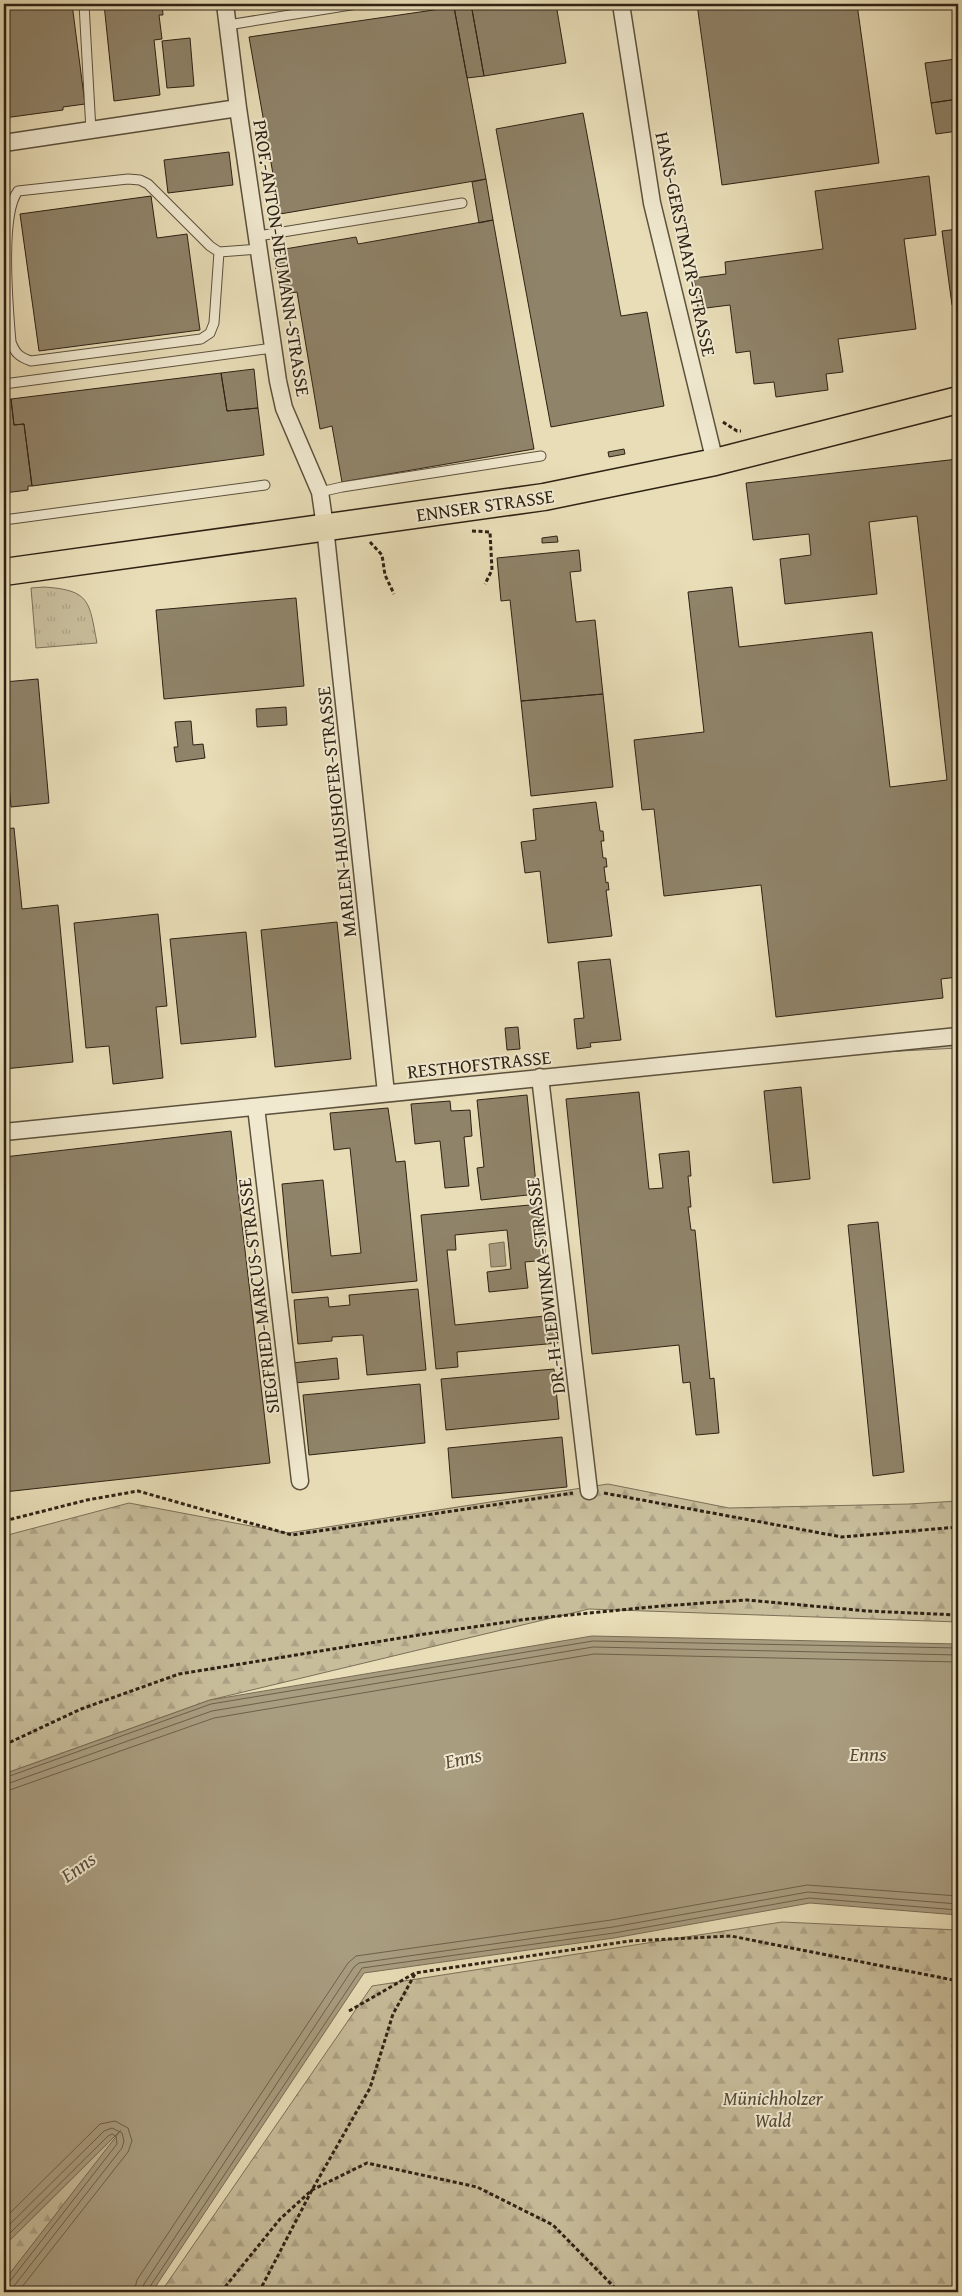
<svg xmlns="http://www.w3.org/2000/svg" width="962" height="2296" viewBox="0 0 962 2296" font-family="'Gentium Book Plus',serif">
<defs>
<pattern id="grass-tufts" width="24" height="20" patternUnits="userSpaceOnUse" patternTransform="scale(1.25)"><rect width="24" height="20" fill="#c8bd9b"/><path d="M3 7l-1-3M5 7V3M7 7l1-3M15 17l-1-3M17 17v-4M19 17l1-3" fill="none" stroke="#aca285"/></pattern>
<pattern id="forest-firs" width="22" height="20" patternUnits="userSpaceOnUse" patternTransform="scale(1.25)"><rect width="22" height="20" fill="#c8bd9b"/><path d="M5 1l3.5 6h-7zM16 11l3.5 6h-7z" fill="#aca285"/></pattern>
</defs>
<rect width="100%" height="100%" fill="#e8ddb7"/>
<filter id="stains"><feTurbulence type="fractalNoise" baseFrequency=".004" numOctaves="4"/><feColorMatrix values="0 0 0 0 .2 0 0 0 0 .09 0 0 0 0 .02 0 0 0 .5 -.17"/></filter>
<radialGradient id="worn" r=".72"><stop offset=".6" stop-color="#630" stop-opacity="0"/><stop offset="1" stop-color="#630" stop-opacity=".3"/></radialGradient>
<path fill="url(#grass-tufts)" stroke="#7b7058" d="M44 587C91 590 89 602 97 643L36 648 31 588Z
M958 1043V1048L864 1053Z"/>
<path fill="url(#forest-firs)" stroke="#7b7058" d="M608 1484 729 1508 909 1504 958 1501V1622L589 1609 210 1700 4 1774V1536L129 1503 288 1533Z
M782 1922 958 1930V2292H161L372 1986Z
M125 2126 4 2281V2246Z"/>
<path fill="#a99d80" stroke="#786c55" d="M504 1242 506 1266 491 1267 489 1244Z
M592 1636 958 1644V1915L810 1903 614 1938 364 1973 152 2292H4V2281L121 2130 4 2246V1774L210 1700Z"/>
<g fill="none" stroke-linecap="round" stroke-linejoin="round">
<path stroke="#6c604a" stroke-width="1" d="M4 1778 211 1704 593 1641 958 1648
M4 1785 212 1711 593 1647 958 1655
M4 1792 214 1718 594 1654 958 1662
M4 2219 100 2124 115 2121 128 2128 132 2141 128 2152 18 2292
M4 2230 104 2131 112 2128 122 2133 124 2141 122 2148 14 2286 4 2290
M4 2239 108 2136 112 2134 116 2136 117 2144 10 2281 4 2284
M134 2292 137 2280 348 1963 356 1956 611 1920 807 1885 958 1896
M142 2292 144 2284 354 1967 359 1963 613 1927 808 1892 958 1904
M148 2292 149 2288 362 1968 614 1933 809 1898 958 1910"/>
</g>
<path fill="#8f8369" stroke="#2e2214" d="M4 4H72L85 104 63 107V110L4 118Z
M104 4H162L163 15H159L162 39 154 40 160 95 114 101Z
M465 4H471L484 76 467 78 454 7Z
M471 4H556L566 63 484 76Z
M697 4H857L879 163 722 185Z
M454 7 486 179 280 214 249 37Z
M190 38 194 86 167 88 162 41Z
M956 59 958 99 931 103 925 63Z
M958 99V131L936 134 931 103Z
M583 113 621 316 647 312 664 406 551 427 496 129Z
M229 152 233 185 168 193 164 160Z
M929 176 936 235 904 239 916 329 838 339 843 372 826 374 828 390 776 397 774 382 754 384 750 351 736 353 730 305 698 309 694 278 726 274 725 262 823 249 815 191Z
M486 179 493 220 479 223 472 182Z
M151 196 157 238 187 234 200 330 39 351 20 214Z
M493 220 534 449 342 482 332 426 320 429 297 292 280 295 273 251 356 237 358 244Z
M958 229V304L952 305 942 231Z
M254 369 258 408 227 411 221 373Z
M221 373 227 411 258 408 264 455 32 486 24 424 14 425 11 399Z
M11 399 14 425 24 424 32 486H28V490L4 493V401Z
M624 449 625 454 609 457 608 452Z
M958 459V977L941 979 943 998 776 1017 761 885 664 896 654 809 642 810 634 740 704 732 688 592 732 587 739 647 872 632 890 787 947 780 917 516 869 522 877 594 785 604 780 559 811 555 809 534 753 540 746 483Z
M557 536 558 542 542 543V538Z
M579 550 581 571 570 572 576 622 595 620 603 694 521 701 510 600 501 601 497 558Z
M296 598 304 686 164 699 156 610Z
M38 679 49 803 11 807 4 733V682Z
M603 694 613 787 531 796 521 701Z
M286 707 287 725 257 727 256 709Z
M191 721 193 745 203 744 205 758 176 762 174 747H178L175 722Z
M596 802 600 831H603L604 841H601L603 858H606L607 867H604L606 883 608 882 609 890H606L612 936 548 943 540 871 525 873 521 842 536 840 533 809Z
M14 828 22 909 58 905 73 1062 4 1069V829Z
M158 914 167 1006 156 1007 163 1078 113 1084 109 1046 86 1048 74 923Z
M337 922 351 1059 275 1067 261 930Z
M246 932 256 1037 181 1044 170 939Z
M610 959 621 1040 590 1043 591 1047 577 1049 574 1019 584 1018 578 962Z
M518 1027 520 1049 507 1050 505 1028Z
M801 1087 810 1179 773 1183 764 1091Z
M639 1092 649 1189 663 1188 659 1154 689 1151 691 1176H688L691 1207H688L691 1230H695L710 1379 714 1378 719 1433 696 1435 690 1382 683 1383 679 1345 592 1354 566 1099Z
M527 1095 537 1194 481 1200 477 1168 484 1167 477 1100Z
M450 1101 451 1111 470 1110 472 1136 464 1137 469 1186 445 1188 440 1141 415 1144 411 1104Z
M388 1108 396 1162 405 1161 417 1281 292 1293 282 1184 323 1180 331 1256 361 1253 350 1148 334 1150 330 1113Z
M231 1131 270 1463 4 1492V1157Z
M541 1204 546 1260 525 1262 528 1288 489 1292 487 1272 511 1269 507 1230 455 1235 456 1250H447L455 1325 555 1315 558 1343 457 1352 458 1367 436 1369 421 1215Z
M878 1222 904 1472 873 1476 848 1225Z
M418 1289 426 1370 367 1375 363 1335 332 1337V1341L298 1344 294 1300 328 1297 329 1307 350 1305 349 1295Z
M337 1358 339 1379 294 1383 292 1363Z
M554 1369 559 1419 446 1430 441 1379Z
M420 1384 425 1443 309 1455 303 1395Z
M562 1437 567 1487 452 1498 448 1448Z"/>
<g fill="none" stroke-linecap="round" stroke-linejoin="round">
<g stroke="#5c513d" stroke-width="11">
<path id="lane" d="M84 4 91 131
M228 25 357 4
M258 236 462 203
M219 252 214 323 210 333 201 339 31 361C19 357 15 353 11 342 8 308 0 214 18 191L128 179 140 180 148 184 210 246 219 252 260 249
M4 384 273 348
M320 492 342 487 541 456
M4 520 265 485"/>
</g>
<g stroke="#5c513d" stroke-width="19">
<path id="street" d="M225 4 238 108
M621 4 652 203 715 462
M4 143 238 108 278 381 284 408 320 492 325 527 386 1093
M540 1077 589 1491
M256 1107 300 1481
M4 1132 958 1036"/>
</g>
<g stroke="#2e2214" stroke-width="29">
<path id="primary" d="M4 572 544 497 715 462 958 400"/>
</g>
<path stroke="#2e2214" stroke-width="3" stroke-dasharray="4 2.5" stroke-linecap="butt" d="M723 422 737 431H741
M472 531 490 532 492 570 485 584
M370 542 382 555 385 575 394 594
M604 1493 842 1537 958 1527
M4 1521 87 1500 138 1491 292 1535 573 1493
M4 1745 81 1709 179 1674 425 1634 528 1619 662 1606 747 1600 867 1611 958 1615
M349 2011 415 1973 630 1941 731 1936 958 1981
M221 2292 280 2219 312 2190 367 2163 477 2187 553 2225 619 2292
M259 2292 312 2190 370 2088 393 2014 415 1974"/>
<use href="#lane" stroke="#f0e9d0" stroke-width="9"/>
<use href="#street" stroke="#f0e9d0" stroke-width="16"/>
<use href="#primary" stroke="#e8ddb7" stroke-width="26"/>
</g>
<g text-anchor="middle" stroke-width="4" stroke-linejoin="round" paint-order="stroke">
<g font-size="19" fill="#2e2214" stroke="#f0e9d0">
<text transform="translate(686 244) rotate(78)" y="7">HANS-GERSTMAYR-STRASSE</text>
<text transform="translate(282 258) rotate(81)" y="7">PROF.-ANTON-NEUMANN-STRASSE</text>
<text transform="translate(485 505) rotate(-8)" y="7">ENNSER STRASSE</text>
<text transform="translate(336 812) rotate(-96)" y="7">MARLEN-HAUSHOFER-STRASSE</text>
<text transform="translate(479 1064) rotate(-6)" y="7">RESTHOFSTRASSE</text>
<text transform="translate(545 1286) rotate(-97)" y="7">DR.-H-LEDWINKA-STRASSE</text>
<text transform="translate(258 1296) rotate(-97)" y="7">SIEGFRIED-MARCUS-STRASSE</text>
</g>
<g font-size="19" font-style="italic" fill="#544936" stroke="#f0e9d0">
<text x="773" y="2105">Münichholzer<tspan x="773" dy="22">Wald</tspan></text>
</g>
<g font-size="20" font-style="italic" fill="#594d3a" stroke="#f0e9d0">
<text x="868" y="1761">Enns</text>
<text transform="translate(463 1758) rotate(-12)" y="7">Enns</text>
<text transform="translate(78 1867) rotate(-35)" y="7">Enns</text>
</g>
</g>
<rect width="962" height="2296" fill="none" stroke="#e8ddb7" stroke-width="20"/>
<rect x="5" y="5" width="952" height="2286" fill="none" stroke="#2e2214" stroke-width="2.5"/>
<rect x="10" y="10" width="942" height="2276" fill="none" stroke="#2e2214"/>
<rect width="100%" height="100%" filter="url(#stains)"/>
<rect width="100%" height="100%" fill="url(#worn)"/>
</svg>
